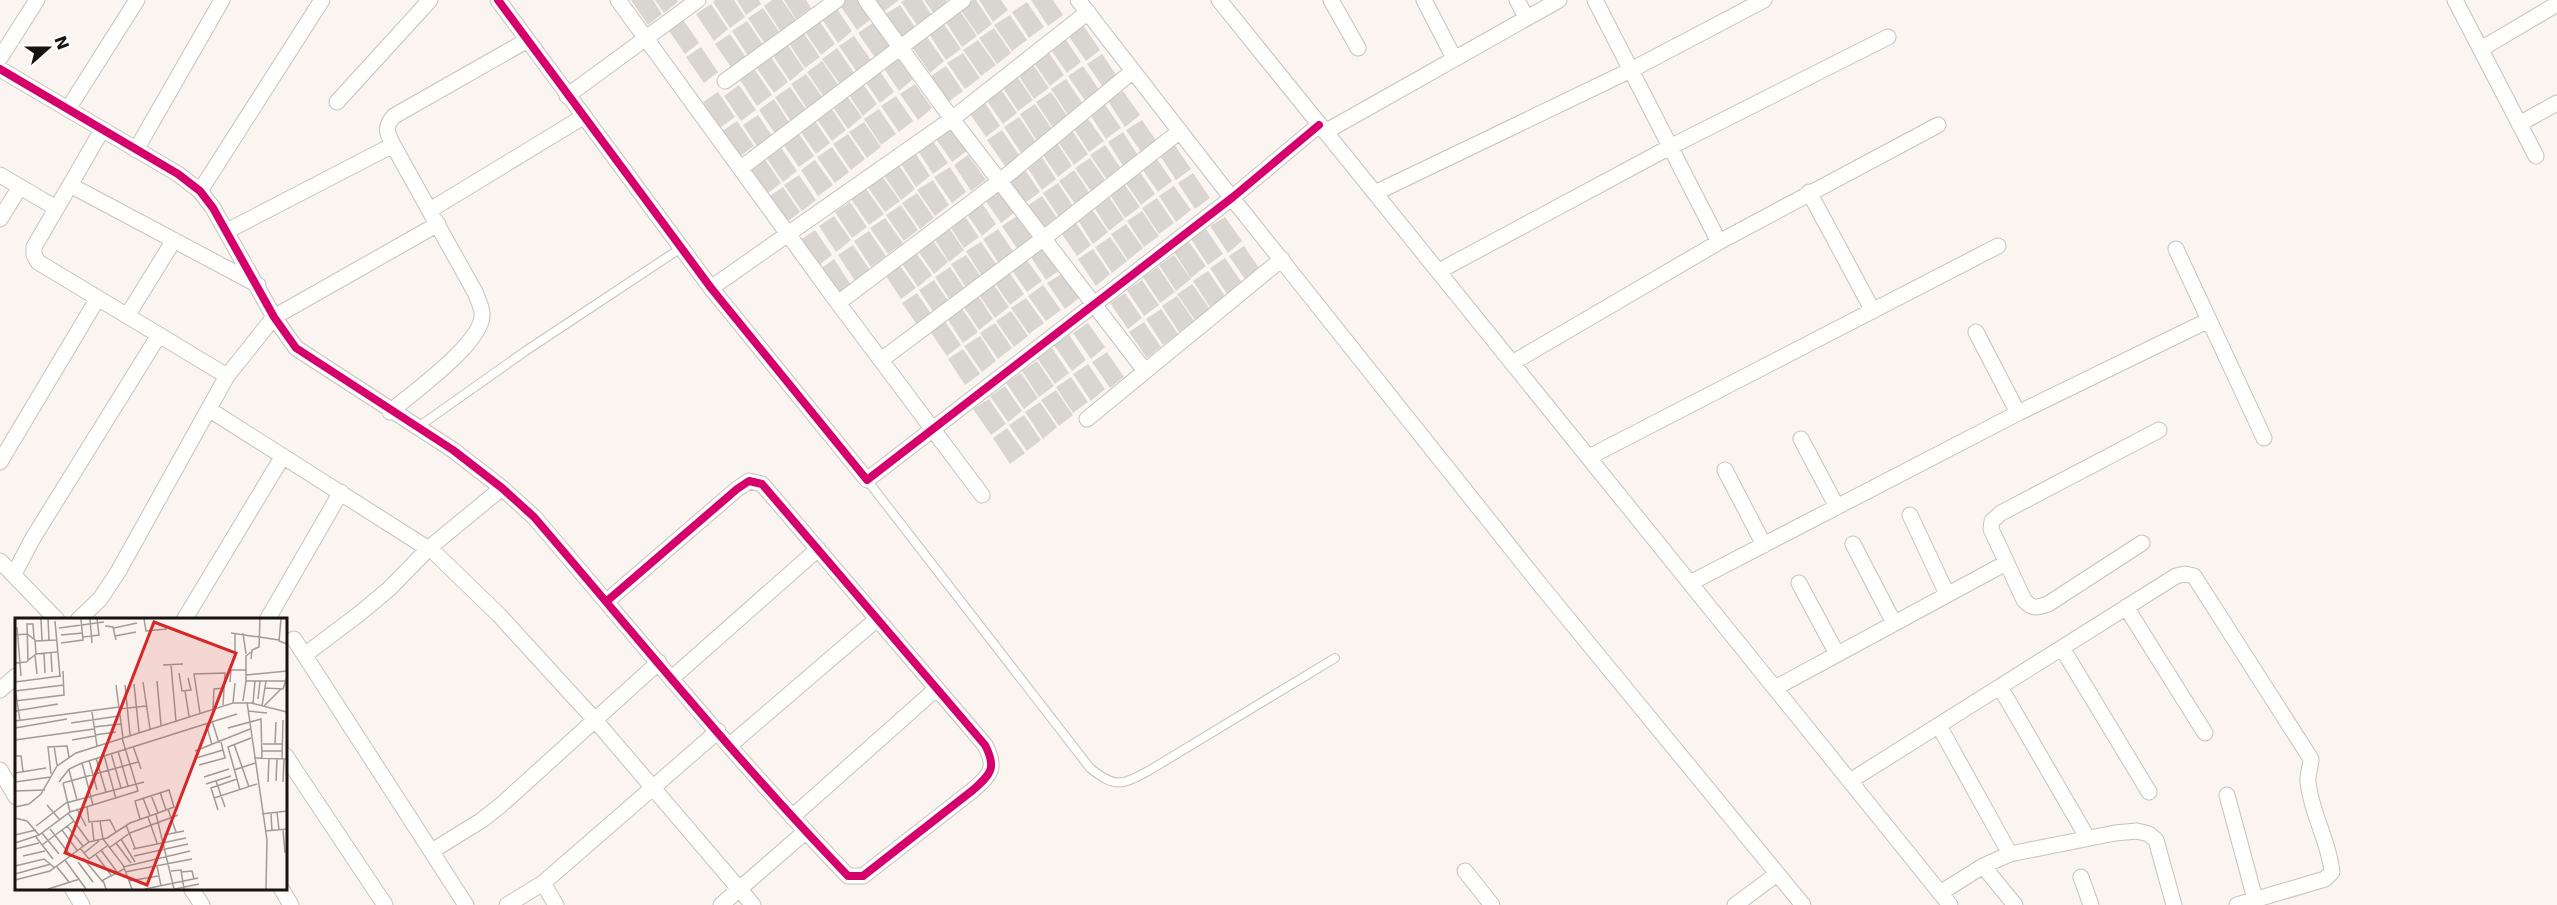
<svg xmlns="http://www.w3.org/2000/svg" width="2557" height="905" viewBox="0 0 2557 905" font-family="'DejaVu Sans',sans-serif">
<rect width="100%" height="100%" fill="#faf5f0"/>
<path fill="#d9d5d0" d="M631 0H653L662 14 648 25Z
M655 0H677L678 2 664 13Z
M715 0H734L745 17 730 28 713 2Z
M737 0H759L761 4 746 15Z
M772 0H782L796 20 781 32 764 6Z
M784 0H806L811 8 796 19Z
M845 0H859L871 19 857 30 839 4Z
M875 0H899L883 12Z
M905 0H922L933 17 919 28 901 2Z
M924 0H946L949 4 935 15Z
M973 0H976L992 24 978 35 960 9Z
M979 0H1001L1008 10 993 22Z
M1031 0H1053L1063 15 1048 26Z
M1027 2 1044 27 1029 38 1012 12Z
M711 4 728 29 714 41 696 14Z
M900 5 917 30 902 41 884 15Z
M835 6 852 31 838 43 820 16Z
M763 8 780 33 765 44 748 18Z
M960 11 977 36 962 47 945 21Z
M1010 15 1027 40 1012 51 994 25Z
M682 18 699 43 685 54 667 28Z
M818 19 835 44 821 55 803 29Z
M747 21 764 46 749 57 732 31Z
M873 23 890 48 876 59 858 33Z
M944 24 961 49 946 60 929 34Z
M1083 25 1100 50 1086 61 1068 35Z
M994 28 1011 53 997 64 979 38Z
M803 32 820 57 805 68 788 42Z
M730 34 747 59 733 70 715 44Z
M854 36 871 60 857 72 839 46Z
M927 37 944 61 930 73 912 47Z
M1064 37 1081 62 1067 73 1049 47Z
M978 40 996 65 981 76 963 50Z
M787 44 804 69 790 81 772 54Z
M701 47 718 72 704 83 686 57Z
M837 48 854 73 840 84 822 59Z
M1047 50 1064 75 1050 86 1032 60Z
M963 53 980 78 965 89 947 63Z
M896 54 913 79 899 91 881 64Z
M1102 54 1119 79 1105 90 1087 64Z
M771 57 788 82 774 93 756 67Z
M822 61 839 86 824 97 807 72Z
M1032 63 1049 88 1034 99 1017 73Z
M946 66 963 91 948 102 931 76Z
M1083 66 1100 91 1086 102 1068 76Z
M877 67 894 92 880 103 862 77Z
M755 70 772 95 757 106 740 80Z
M806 74 823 98 808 110 791 84Z
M1016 75 1033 100 1018 111 1001 85Z
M1066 79 1083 104 1068 115 1051 89Z
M860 80 877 104 863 116 845 89Z
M915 84 932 108 918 120 900 94Z
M739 85 756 110 741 121 724 96Z
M790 87 807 111 792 123 775 97Z
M1000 88 1017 113 1003 124 985 98Z
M1123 91 1140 115 1125 127 1108 101Z
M718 92 735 117 720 128 703 102Z
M1051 92 1068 117 1053 128 1036 102Z
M845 93 862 117 848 129 830 103Z
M896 96 913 121 899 132 881 106Z
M774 99 790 124 776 135 759 110Z
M984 101 1000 126 986 137 968 111Z
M1104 103 1121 128 1106 139 1089 113Z
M1035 104 1052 129 1037 141 1020 114Z
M829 105 846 130 832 141 814 115Z
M879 109 896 134 881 145 864 119Z
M758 115 775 140 760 151 743 125Z
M1086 116 1104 141 1089 152 1072 126Z
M1019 117 1036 142 1021 153 1004 127Z
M813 118 830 143 816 154 798 128Z
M1142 120 1159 145 1144 156 1126 130Z
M737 121 754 146 739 157 722 131Z
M864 122 881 147 867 158 849 132Z
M950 126 967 151 952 162 934 136Z
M1071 129 1088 154 1074 165 1056 139Z
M1002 130 1019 155 1005 166 987 140Z
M797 131 814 156 799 167 781 141Z
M1123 132 1139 157 1125 169 1108 142Z
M848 134 865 159 851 170 833 144Z
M931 138 948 163 933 174 916 148Z
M1056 141 1072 166 1058 177 1040 151Z
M1174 144 1191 169 1176 180 1159 154Z
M1105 145 1122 170 1108 181 1090 155Z
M780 146 797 171 783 182 765 156Z
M832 147 849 172 835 183 817 157Z
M914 151 930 176 916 187 899 161Z
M1040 154 1056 179 1042 190 1025 164Z
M968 155 986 180 971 191 954 165Z
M1155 156 1172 181 1158 192 1140 166Z
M764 158 781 183 767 194 749 168Z
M1090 158 1107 183 1093 194 1075 168Z
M815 160 833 185 818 196 801 170Z
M898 164 915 189 901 200 883 174Z
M950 167 966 192 952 203 934 177Z
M1023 167 1040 192 1025 203 1008 177Z
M1138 169 1155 194 1141 205 1123 179Z
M1074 170 1091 195 1077 207 1059 181Z
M1193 173 1210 198 1195 209 1178 183Z
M799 175 816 200 802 211 784 185Z
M882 176 900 201 885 212 867 186Z
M933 180 949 205 935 216 917 190Z
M1123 182 1140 207 1125 218 1108 192Z
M1058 183 1075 209 1061 220 1043 193Z
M1174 186 1191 210 1176 222 1159 196Z
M783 187 800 212 786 223 768 197Z
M998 187 1015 212 1001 223 983 197Z
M866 189 884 214 869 225 851 199Z
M917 193 934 218 920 229 902 203Z
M1107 194 1124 219 1109 231 1092 204Z
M1042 196 1059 221 1044 232 1027 206Z
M1157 198 1174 223 1159 234 1142 208Z
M979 199 996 224 982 236 964 210Z
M850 202 867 227 852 238 835 212Z
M901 205 918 230 904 241 886 215Z
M1091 208 1108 232 1093 244 1076 217Z
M1142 211 1159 236 1144 247 1127 221Z
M962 212 979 237 964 248 947 222Z
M834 216 851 240 836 252 819 226Z
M1017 216 1034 241 1020 253 1002 226Z
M1225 217 1242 241 1228 253 1210 226Z
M885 218 903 243 888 254 870 228Z
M1074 220 1091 245 1077 256 1059 230Z
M1126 224 1143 248 1128 260 1111 234Z
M947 225 964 250 949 262 932 235Z
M998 229 1015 254 1000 265 983 239Z
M1206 229 1223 254 1208 265 1191 239Z
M815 230 832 255 818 266 800 240Z
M869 231 886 256 871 267 854 241Z
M1110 237 1127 261 1112 273 1095 247Z
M931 238 948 262 934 274 916 248Z
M981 242 998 267 983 278 966 251Z
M1189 242 1206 266 1191 278 1174 252Z
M1044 244 1061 269 1046 280 1029 254Z
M853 245 870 270 855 281 838 255Z
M1244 246 1261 271 1247 282 1229 256Z
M1093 249 1110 274 1096 286 1078 259Z
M915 251 932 275 918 287 900 261Z
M966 255 983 280 968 291 951 264Z
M1174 255 1191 279 1176 291 1159 265Z
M1024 256 1042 281 1027 292 1009 266Z
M1225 258 1242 283 1227 294 1210 268Z
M834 259 851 285 837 296 819 270Z
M898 263 916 288 901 299 884 273Z
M950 267 967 292 952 303 935 277Z
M1158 267 1175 292 1160 303 1143 277Z
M1007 269 1024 294 1010 305 992 279Z
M1208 271 1225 296 1210 307 1193 281Z
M1063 273 1079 298 1065 309 1047 283Z
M934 280 951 305 936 316 919 290Z
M1142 280 1159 305 1144 316 1127 290Z
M992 282 1009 307 995 318 977 292Z
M1192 284 1210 309 1195 320 1177 294Z
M1043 285 1061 310 1046 321 1028 296Z
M917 293 934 318 920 329 902 303Z
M1125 293 1142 318 1128 329 1110 303Z
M977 294 993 319 979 330 962 304Z
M1177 296 1194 321 1179 332 1162 306Z
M1026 298 1044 323 1029 334 1011 308Z
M961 307 978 332 963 343 946 317Z
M1161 309 1178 334 1163 345 1146 319Z
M1011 311 1028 336 1014 347 996 321Z
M944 320 961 345 947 356 929 330Z
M1144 322 1161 347 1147 358 1129 332Z
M995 323 1012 348 998 359 980 333Z
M1088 323 1105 347 1091 359 1073 333Z
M1069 335 1086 360 1072 371 1054 345Z
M980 336 996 361 982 372 964 346Z
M1052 348 1069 373 1055 384 1037 358Z
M963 349 980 374 965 385 948 359Z
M1107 352 1124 377 1110 388 1092 362Z
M1037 361 1054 386 1039 397 1022 371Z
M1088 364 1105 389 1091 401 1073 374Z
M1021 373 1038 398 1024 409 1006 383Z
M1071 377 1088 402 1073 413 1056 387Z
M1005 386 1022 411 1008 422 990 396Z
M1056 390 1073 415 1059 426 1041 400Z
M989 399 1006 424 991 435 973 409Z
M1040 402 1057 427 1043 439 1025 412Z
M1024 415 1041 440 1027 451 1009 425Z
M1007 428 1025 453 1010 464 993 438Z"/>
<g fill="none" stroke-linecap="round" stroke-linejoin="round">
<g stroke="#c7c2bd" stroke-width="10">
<path id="lane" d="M418 427 527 350 681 248
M867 480 1090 768C1116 789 1122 785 1150 770L1335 658"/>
</g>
<g stroke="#c7c2bd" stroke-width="17">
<path id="street" d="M498 0 711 288 867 480 1233 197 1319 125
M618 0 838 303 982 495
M866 0 952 119 1145 371
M1078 0 1220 183 1542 587 1803 905
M1219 0 1950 905
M1331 0 1358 48
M1424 0 1454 58
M1517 0 1526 17
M1595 0 1719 242
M2455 0 2536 156
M2481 49 2557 4
M0 58 37 0
M0 69 178 174 200 191 213 208 274 317 296 348 453 450 502 488 534 517C638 638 738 762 848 876H863L973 790C991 774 997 768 985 745L762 484 749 481 737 489 607 601
M725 81 837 0
M567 96 698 0
M337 102 430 0
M68 109 137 0
M2519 124 2557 103
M102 130 34 247V255L38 262 227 376
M1325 132 1559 0
M136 150 222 0
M741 168 963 0
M0 175 56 208
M70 185 258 285
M200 191 322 0
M1809 192 1873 311
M1375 193 1631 70 1764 0
M430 210 583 117
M0 219 20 187
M227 231 393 145
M2176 249 2264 438
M1439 271 1670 147 1888 37
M711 288 952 119 1088 12
M838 303 1000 181 1133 71
M127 316 174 240
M1976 332 2018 413
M881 360 1044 238 1180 131
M1512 363 1719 242 1938 125
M210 410 435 553 499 615 595 720 753 905
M390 412C412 393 481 344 482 316 483 309 478 301 476 294L393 145C387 133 384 127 394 116L526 41
M1087 419 1282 259
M1801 439 1837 507
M1589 457 1998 246
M0 462 98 298
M1725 470 1764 545
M1910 515 1947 594
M2142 543 2048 604C2037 608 2032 609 2024 600L1991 529 1992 521 2001 513 2159 430
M1853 544 1894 623
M0 561 57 620
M14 574 33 538 159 335
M1690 583 2018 413 2209 320
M1799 583 1837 654
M2126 607 2205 733
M78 620 100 599 118 572 227 376 274 317 438 224
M184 620 283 456
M267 620 341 492
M294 639 466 905
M2062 648 2149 792
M306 654 359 614 389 589 429 548 502 488
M672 678 818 549
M2000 687 2087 837
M1775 688 2006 563
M0 690 16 676
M1939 726 2010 854
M730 745 877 619
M285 755 385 905
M0 770 16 797
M1850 781 2176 576 2185 574 2194 576 2311 759C2311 767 2307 774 2308 782 2311 813 2329 841 2332 872L2325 879 2237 905
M2227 795 2255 899
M792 817 936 689
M432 851 482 820 501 805 659 662
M1983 866 2015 905
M1465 871 1492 905
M2081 877 2091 905
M543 883 556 905
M72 888 82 905
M191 888 202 905
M281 888 291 905
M1940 893 1983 866 2010 854 2115 833 2137 831 2149 834 2156 840 2174 905
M507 905 543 883 718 731
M721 905 805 832
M1735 905 1777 874"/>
</g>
<use href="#lane" stroke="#fefefd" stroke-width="8"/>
<use href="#street" stroke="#fefefd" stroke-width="15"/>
<g stroke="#fff" stroke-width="11">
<path id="cycleway" d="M498 0 711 288 867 480 1233 197 1319 125
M0 69 178 174 200 191 213 208 274 317 296 348 453 450 502 488 534 517C638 638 738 762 848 876H863L973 790C991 774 997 768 985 745L762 484 749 481 737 489 607 601"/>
</g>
<use href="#cycleway" stroke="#d6006c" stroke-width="8"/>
</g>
<g transform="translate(15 618)">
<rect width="272" height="272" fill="#faf5f0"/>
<path fill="none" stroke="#a09b96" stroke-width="1.5" d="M26 1 27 23M33 1 34 22M75 1 77 25M129 1 131 13 152 11M266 1 264 23 272 26M40 3 45 58M90 8 98 9 101 22M2 9 6 58M44 10 89 4M99 10 122 5M216 15 264 22M228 15 231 36M0 17 12 16 20 22 21 36M46 17 68 15M100 18 121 14M68 19 84 17 82 1M20 23 41 22M46 25 68 22 66 1M29 35 30 55M36 35 37 54M220 35V15M20 37 22 56M236 41 237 32 244 29 245 1M13 43 12 6H18L19 21M0 45 11 44 21 36 42 34M148 47 168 46M156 47 161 103M164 55 167 73 176 72 173 60M231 57 272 53M142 63 146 107M231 63V38L236 34M0 64 46 58M128 64 135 111M215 64 216 52H231M119 66 124 114M101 67 108 120M110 67 115 117M0 69 5 103M250 70 268 71 272 59M0 73 49 67M170 73 174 98M243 81 245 63M0 83 49 77 48 53M228 83 231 63H272M232 84 252 222 251 271M218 85 220 65M238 85 240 63M247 88 251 63M249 88 266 71M104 91 131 88M198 91 199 71 209 70M0 93 43 86M233 93 252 95M77 94 82 128M185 95 179 56 210 55 208 87M0 103 104 89M197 103 204 125M56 105 104 98M191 105 197 127M79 109 106 106M0 110 52 101M213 110 246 101 247 140M80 117 101 114M0 122 79 111M57 122 80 118M219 126 234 169M248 126H267M260 126 261 104M39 128 42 147M118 128 126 151M103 133 113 168M180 133 235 111M247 133H267M96 135 106 170M89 137 101 181M0 138H6L8 153M81 140 91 174M181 140 208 132M239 140 272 141M267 141 268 102M74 142 82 172M67 145 78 187M184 147 210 140 206 124M54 152 62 182M219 152 240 145M0 155 31 150M36 156 33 129 52 128 54 139M189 159 214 151M201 163 210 189M261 163 262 141M0 164 36 159M44 164 54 151 67 145 222 96M253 164 254 140M268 164 269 141M48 165 123 144M48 165 55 194M191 166 216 158M225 172 213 129 236 120M0 173 30 172M145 174 151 192M136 177 143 195M128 180 135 198M199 180 242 166M32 187 45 202M0 189 14 186 26 176 42 148 61 135 218 85H236L272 94M72 189 74 204 95 202 101 214M62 191 71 208M153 191 161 214M203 192 196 170 222 161M262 194 264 212M53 195 74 224M256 195 257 213M141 196 159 271M247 196 272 193M133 199 142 225M0 200 12 203 24 217M85 203 88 221 108 247 117 271M77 205 79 223M111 207 120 230M21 208 51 185 129 164M52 208 68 228M35 211 56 238M47 212 62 232M268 212 270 235M250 213 272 211M27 215 44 236M0 217 21 212M149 217 169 213M21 219 38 241M106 221 120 244M0 225 24 217 55 194 123 173 107 120M101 225 116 245M27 227 59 203M65 230 74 241 92 228M94 230 115 215 163 197M0 231 24 225M118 231 171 220M86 232 102 254M69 235 84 223M81 237 96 257M8 238 30 233M119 238 173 226M68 240 88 264M50 242 71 271M63 244 78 264M0 248 29 241 40 250M142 248 146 268M42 249 54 264M108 249 175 233M156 253 166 252 169 271M110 254 177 241M166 254 177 253 179 261M0 256 36 246M0 262 35 253 74 224 92 220 115 205 143 195 159 189 154 172 120 183 125 201M114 263 143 258M33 271 65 261M91 271 88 262 109 251M130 271 183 260M160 271 184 266"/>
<path fill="#d62828" fill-opacity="0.15" stroke="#d62828" stroke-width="3" d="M139 4 221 35 132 267 50 235Z"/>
<rect width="272" height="272" fill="none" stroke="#18130e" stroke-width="3"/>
</g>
<g transform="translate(48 48) rotate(69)" stroke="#ffffff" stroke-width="4.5" paint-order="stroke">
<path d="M0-4.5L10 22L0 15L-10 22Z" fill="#18130e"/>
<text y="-9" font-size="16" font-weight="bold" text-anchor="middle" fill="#18130e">N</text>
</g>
</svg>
